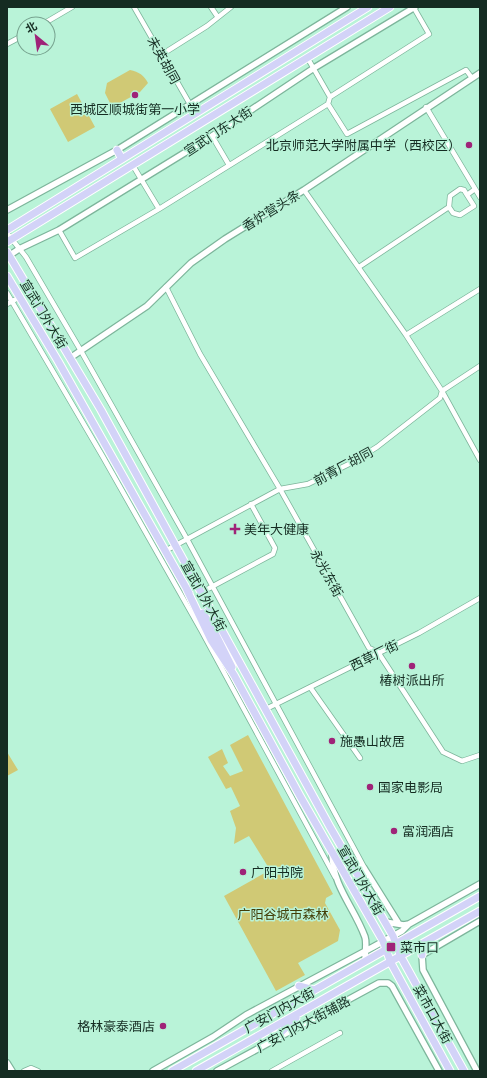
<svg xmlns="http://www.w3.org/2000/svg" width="487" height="1078" viewBox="0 0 487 1078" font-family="'IBM Plex Sans','Noto Sans SC',sans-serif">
<rect width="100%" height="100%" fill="#b9f3d8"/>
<path fill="#d0c975" d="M130 70C139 72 144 75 148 83L140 92 118 104 110 103 105 93 107 83Z
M77 94 95 127 68 142 50 109Z
M248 735 333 894 326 898 325 903 340 930 338 941 298 963 305 975 276 991 224 896 270 870 249 836 234 844 236 828 230 811 240 806 231 787 226 789 208 757 222 749 228 763 223 766 230 776 243 771 230 745Z
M7 752 18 770 7 776Z"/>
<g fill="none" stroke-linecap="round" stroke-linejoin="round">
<g stroke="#7db59b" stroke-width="6">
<path id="minor" d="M134 7 195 113
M211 7 217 16
M43 24 72 7
M7 44 24 35
M161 55 207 26 231 7
M307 57 330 97
M328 104 347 134 466 70 472 78
M426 107 480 197
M212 136 229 165
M132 164 159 209
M304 190 406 335 480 289
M449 207 453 213 460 215 474 206 467 195
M59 230 75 258 159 209 328 104 330 97 429 34 414 8
M7 233 26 257 81 351 187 539 364 867
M359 267 449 207 450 196 460 189 464 190 467 195 475 189
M166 287 200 354 280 489 369 648 378 652 443 752 462 761 480 755
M7 293 103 457 201 630 335 877
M7 304 20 297
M406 335 442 391 480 460
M165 551 280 489 308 484 351 463 377 447 440 398 442 391 480 366
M202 592 273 554 275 548 251 504
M310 687 360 758
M266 709 419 633 480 598
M24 1071 31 1068 38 1071
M272 1071 340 1033"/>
</g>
<g stroke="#7db59b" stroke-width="8">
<path id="tertiary" d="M7 210 117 150 347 7
M7 257 19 249 59 230 212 136 314 68 415 7
M70 358 147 306 191 263 225 239 304 190 480 73
M346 853 364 868 399 924
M332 854C333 887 354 907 365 937 367 943 365 954 365 961
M385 922 404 925 409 924 480 884
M7 1063 12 1071
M153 1071 213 1037 246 1015 373 947 402 931 409 924
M217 1071 379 983H388L392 986 439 1071
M477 1071 423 970 422 955 480 921"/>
</g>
<g stroke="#fff" stroke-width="9">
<path id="primary" d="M117 150 122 159
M7 230 368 7
M7 242 390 7
M7 252 101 410 330 827 393 936 401 957 464 1071
M7 276 58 361 189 593
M187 590 211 640 234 675 300 796 383 941 391 963 450 1071
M203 613 215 633 232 667
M422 955V949L427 942
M299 986 314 990
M273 1040 296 1018
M172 1071 480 896
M196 1071 480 911"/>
</g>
<use href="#minor" stroke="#fff" stroke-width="4.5"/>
<use href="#tertiary" stroke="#fff" stroke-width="5.5"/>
<use href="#primary" stroke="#d3d3f8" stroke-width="7"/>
</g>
<g fill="#9f2378" stroke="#b9f3d8" stroke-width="1.5">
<circle cx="135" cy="95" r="4"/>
<circle cx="469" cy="145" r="4"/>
<path d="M233 523h4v4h4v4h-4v4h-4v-4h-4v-4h4z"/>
<circle cx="412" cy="666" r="4"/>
<circle cx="332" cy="741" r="4"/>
<circle cx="370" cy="787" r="4"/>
<circle cx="394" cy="831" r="4"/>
<circle cx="243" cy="872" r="4"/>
<rect x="386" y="942" width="10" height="10" rx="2"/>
<circle cx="163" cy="1026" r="4"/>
</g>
<g text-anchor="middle" stroke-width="3" stroke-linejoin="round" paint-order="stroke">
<g font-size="13" fill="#152c22" stroke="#b9f3d8">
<text transform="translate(164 60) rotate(61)" y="5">未英胡同</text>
<text transform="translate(218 131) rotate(-33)" y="5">宣武门东大街</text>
<text transform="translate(271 210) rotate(-32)" y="5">香炉营头条</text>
<text transform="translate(44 314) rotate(59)" y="5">宣武门外大街</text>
<text transform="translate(343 466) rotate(-28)" y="5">前青厂胡同</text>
<text transform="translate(327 573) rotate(61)" y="5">永光东街</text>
<text transform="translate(204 596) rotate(61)" y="5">宣武门外大街</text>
<text transform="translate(374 655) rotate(-26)" y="5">西草厂街</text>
<text transform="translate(361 880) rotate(60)" y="5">宣武门外大街</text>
<text transform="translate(279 1010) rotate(-29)" y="5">广安门内大街</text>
<text transform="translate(433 1014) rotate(61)" y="5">菜市口大街</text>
<text transform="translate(303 1024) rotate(-28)" y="5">广安门内大街辅路</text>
</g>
<g font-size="13" fill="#152c22" stroke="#b9f3d8" text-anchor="start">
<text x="135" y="114" text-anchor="middle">西城区顺城街第一小学</text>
<text x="461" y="150" text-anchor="end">北京师范大学附属中学（西校区）</text>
<text x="244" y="534">美年大健康</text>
<text x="412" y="685" text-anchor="middle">椿树派出所</text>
<text x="340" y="746">施愚山故居</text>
<text x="378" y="792">国家电影局</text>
<text x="402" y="836">富润酒店</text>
<text x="251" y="877">广阳书院</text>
<text x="400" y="952">菜市口</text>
<text x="155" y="1031" text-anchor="end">格林豪泰酒店</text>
</g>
<g font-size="13" fill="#423d06" stroke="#b9f3d8">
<text x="283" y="919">广阳谷城市森林</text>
</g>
</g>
<rect width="487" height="1078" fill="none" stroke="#152c22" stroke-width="16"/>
<g transform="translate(36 36) rotate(331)"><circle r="19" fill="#b9f3d8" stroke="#77a38f"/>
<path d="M0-3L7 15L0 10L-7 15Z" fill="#9f2378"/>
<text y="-6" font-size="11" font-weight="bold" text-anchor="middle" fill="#152c22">北</text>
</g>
</svg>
